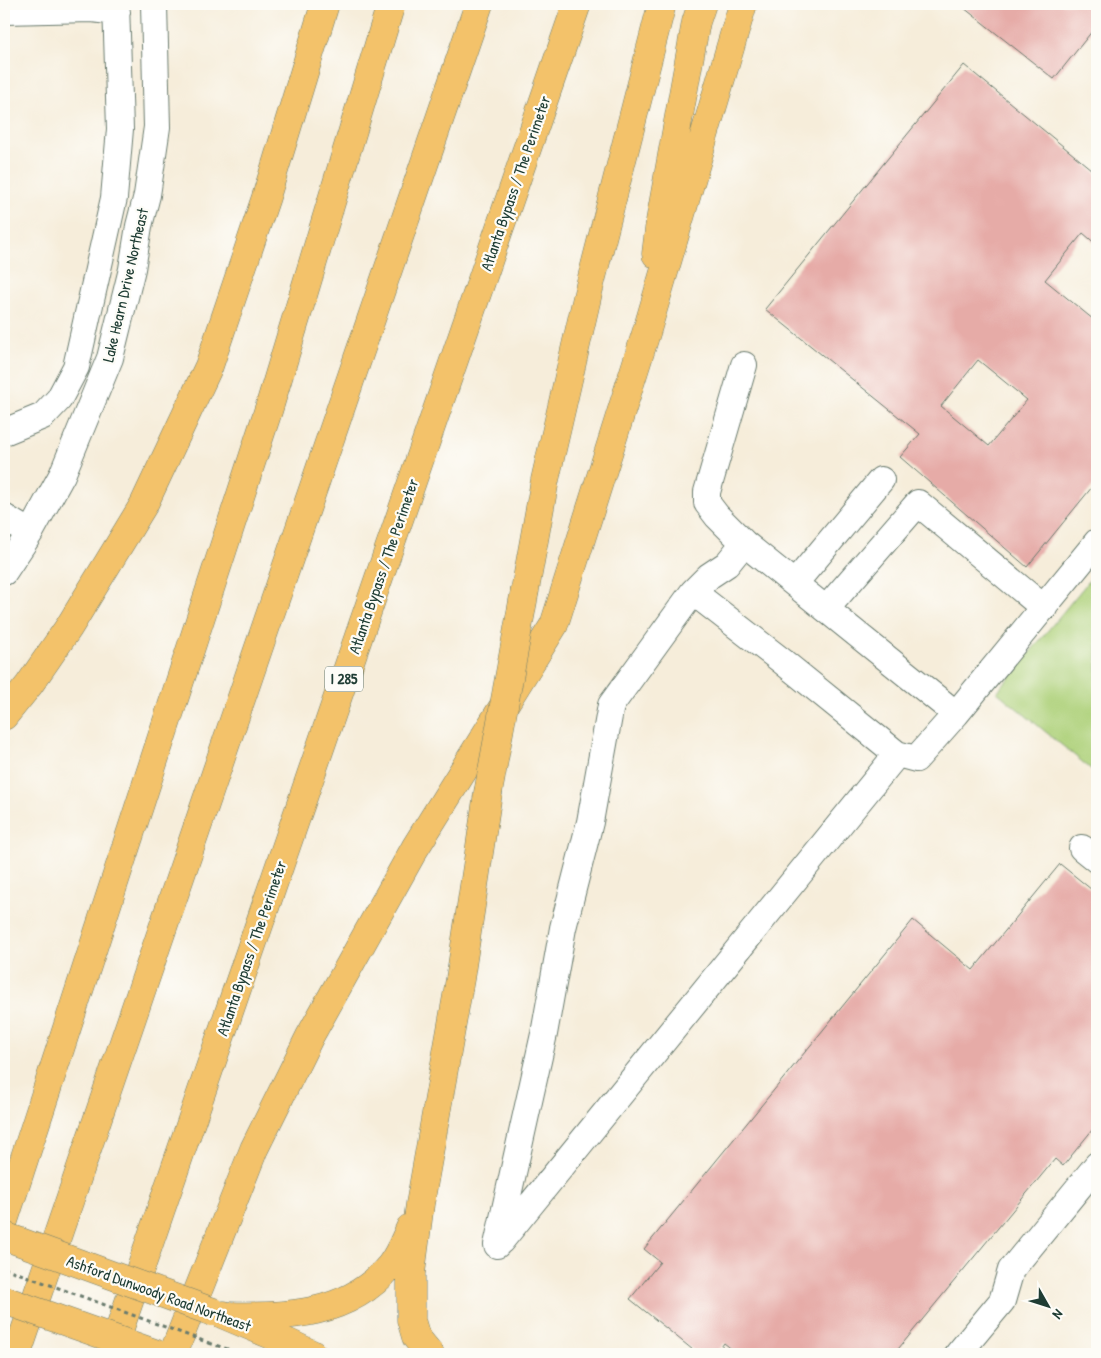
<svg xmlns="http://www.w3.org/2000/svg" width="1101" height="1358" viewBox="0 0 1101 1358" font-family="'Patrick Hand',sans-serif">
<rect width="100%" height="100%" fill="#fdfcf7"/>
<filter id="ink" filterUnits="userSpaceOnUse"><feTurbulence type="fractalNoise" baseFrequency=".02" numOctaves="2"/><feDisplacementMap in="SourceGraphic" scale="10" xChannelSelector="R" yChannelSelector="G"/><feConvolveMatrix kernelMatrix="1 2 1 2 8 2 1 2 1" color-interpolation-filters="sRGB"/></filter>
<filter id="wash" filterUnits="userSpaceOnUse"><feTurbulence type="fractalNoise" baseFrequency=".0096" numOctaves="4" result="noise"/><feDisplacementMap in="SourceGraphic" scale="20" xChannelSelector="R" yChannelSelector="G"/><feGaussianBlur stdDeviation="1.12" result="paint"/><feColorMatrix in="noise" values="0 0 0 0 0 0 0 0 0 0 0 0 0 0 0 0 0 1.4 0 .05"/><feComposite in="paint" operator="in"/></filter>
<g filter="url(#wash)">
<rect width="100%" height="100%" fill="#f6edda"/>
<path fill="#aed17a" stroke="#668757" d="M1097 571V774L997 692Z"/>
<g id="blocks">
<path fill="#e6aba7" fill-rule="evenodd" d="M959 4H1097V25L1054 79Z
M964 65 1097 174V245L1083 233 1045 280 1094 320 1097 316V481L1027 567 900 457 920 434 765 309ZM978 360 1027 400 989 446 941 406Z
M1060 864 1097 894V1124L1063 1166 1055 1159 894 1354H738L724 1343 716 1354H698L630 1299 660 1262 644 1249 913 920 973 970Z"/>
</g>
</g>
<g filter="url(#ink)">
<use href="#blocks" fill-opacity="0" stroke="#6a7b6e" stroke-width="1"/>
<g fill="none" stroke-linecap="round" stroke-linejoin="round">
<g stroke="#6a7b6e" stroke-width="28">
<path id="minor" d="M4 11 92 9 117 12
M744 365 707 492V503L717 516 744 543 956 714
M4 432 43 416 59 399 76 367 114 198 120 129 116 4
M4 517 30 533
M744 543 727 564 709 576 693 592 782 661 897 754 916 759 956 714 1097 542
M4 572 30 533 62 475 110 358 132 269 139 226 147 195 157 127 154 4
M795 583 881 480
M826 609 918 503 1044 608
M1082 848 1097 860
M501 1241 897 754
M497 1245 544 1034 563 928 590 822 611 705 693 592
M958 1354 1002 1301 1011 1270 1097 1165"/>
</g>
<g stroke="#6a7b6e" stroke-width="29">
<path id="major" d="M224 1315 276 1337 312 1354"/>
</g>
<g stroke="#6a7b6e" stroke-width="29">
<path id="highway" d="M656 254 660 221 696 22 702 4
M525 590 545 480 588 293 662 4
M4 716 29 685 69 627 144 504 209 366 266 197 325 4
M4 1221 269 408 391 4
M228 1316C288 1317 348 1316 390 1266 399 1255 404 1241 410 1228
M17 1354 479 4
M111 1354 577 4
M173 1354 254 1149 310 1036 415 848 554 625 647 330 743 4
M430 1354 416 1337 411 1320V1273L420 1204 460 979 488 793"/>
</g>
<path stroke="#6a7b6e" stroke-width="3" stroke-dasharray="4 4" stroke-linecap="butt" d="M209 1343 243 1354"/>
<use href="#minor" stroke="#fff" stroke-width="26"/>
<use href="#major" stroke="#f3c26a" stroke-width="28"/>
<use href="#highway" stroke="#f3c26a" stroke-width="28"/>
<g stroke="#6a7b6e" stroke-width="29" stroke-linecap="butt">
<path id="major-bridge" d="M4 1236 213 1312
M4 1300 157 1354"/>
</g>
<g stroke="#6a7b6e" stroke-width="29" stroke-linecap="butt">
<path id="highway-bridge" d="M488 793 525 590"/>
</g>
<path stroke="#6a7b6e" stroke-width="3" stroke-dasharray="4 4" stroke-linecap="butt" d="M4 1268 209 1343"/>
<use href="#major-bridge" stroke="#f3c26a" stroke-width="28"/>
<use href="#highway-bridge" stroke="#f3c26a" stroke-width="28"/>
</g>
</g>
<g text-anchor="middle" stroke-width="4.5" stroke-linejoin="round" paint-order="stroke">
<rect fill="#fdfcf7" stroke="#62766e" stroke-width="1" x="325" y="666.5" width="38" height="25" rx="4"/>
<g font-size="15" font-weight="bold" fill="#1f3d34">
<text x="344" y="684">I 285</text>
</g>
<g font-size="16" fill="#1f3d34" stroke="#fdfcf7">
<text transform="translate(515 183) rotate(-71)" y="6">Atlanta Bypass / The Perimeter</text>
<text transform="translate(125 285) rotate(-77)" y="6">Lake Hearn Drive Northeast</text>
<text transform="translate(383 566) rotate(-71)" y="6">Atlanta Bypass / The Perimeter</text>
<text transform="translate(251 948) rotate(-71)" y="6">Atlanta Bypass / The Perimeter</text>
<text transform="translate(159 1293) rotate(20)" y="6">Ashford Dunwoody Road Northeast</text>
</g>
</g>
<rect width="1101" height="1358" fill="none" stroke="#fdfcf7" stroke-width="20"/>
<g transform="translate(1048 1306) rotate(129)" stroke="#fdfcf7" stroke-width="4" paint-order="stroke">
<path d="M0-4L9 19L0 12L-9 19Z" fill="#1f3d34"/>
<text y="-8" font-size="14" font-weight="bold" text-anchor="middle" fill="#1f3d34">N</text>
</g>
</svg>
